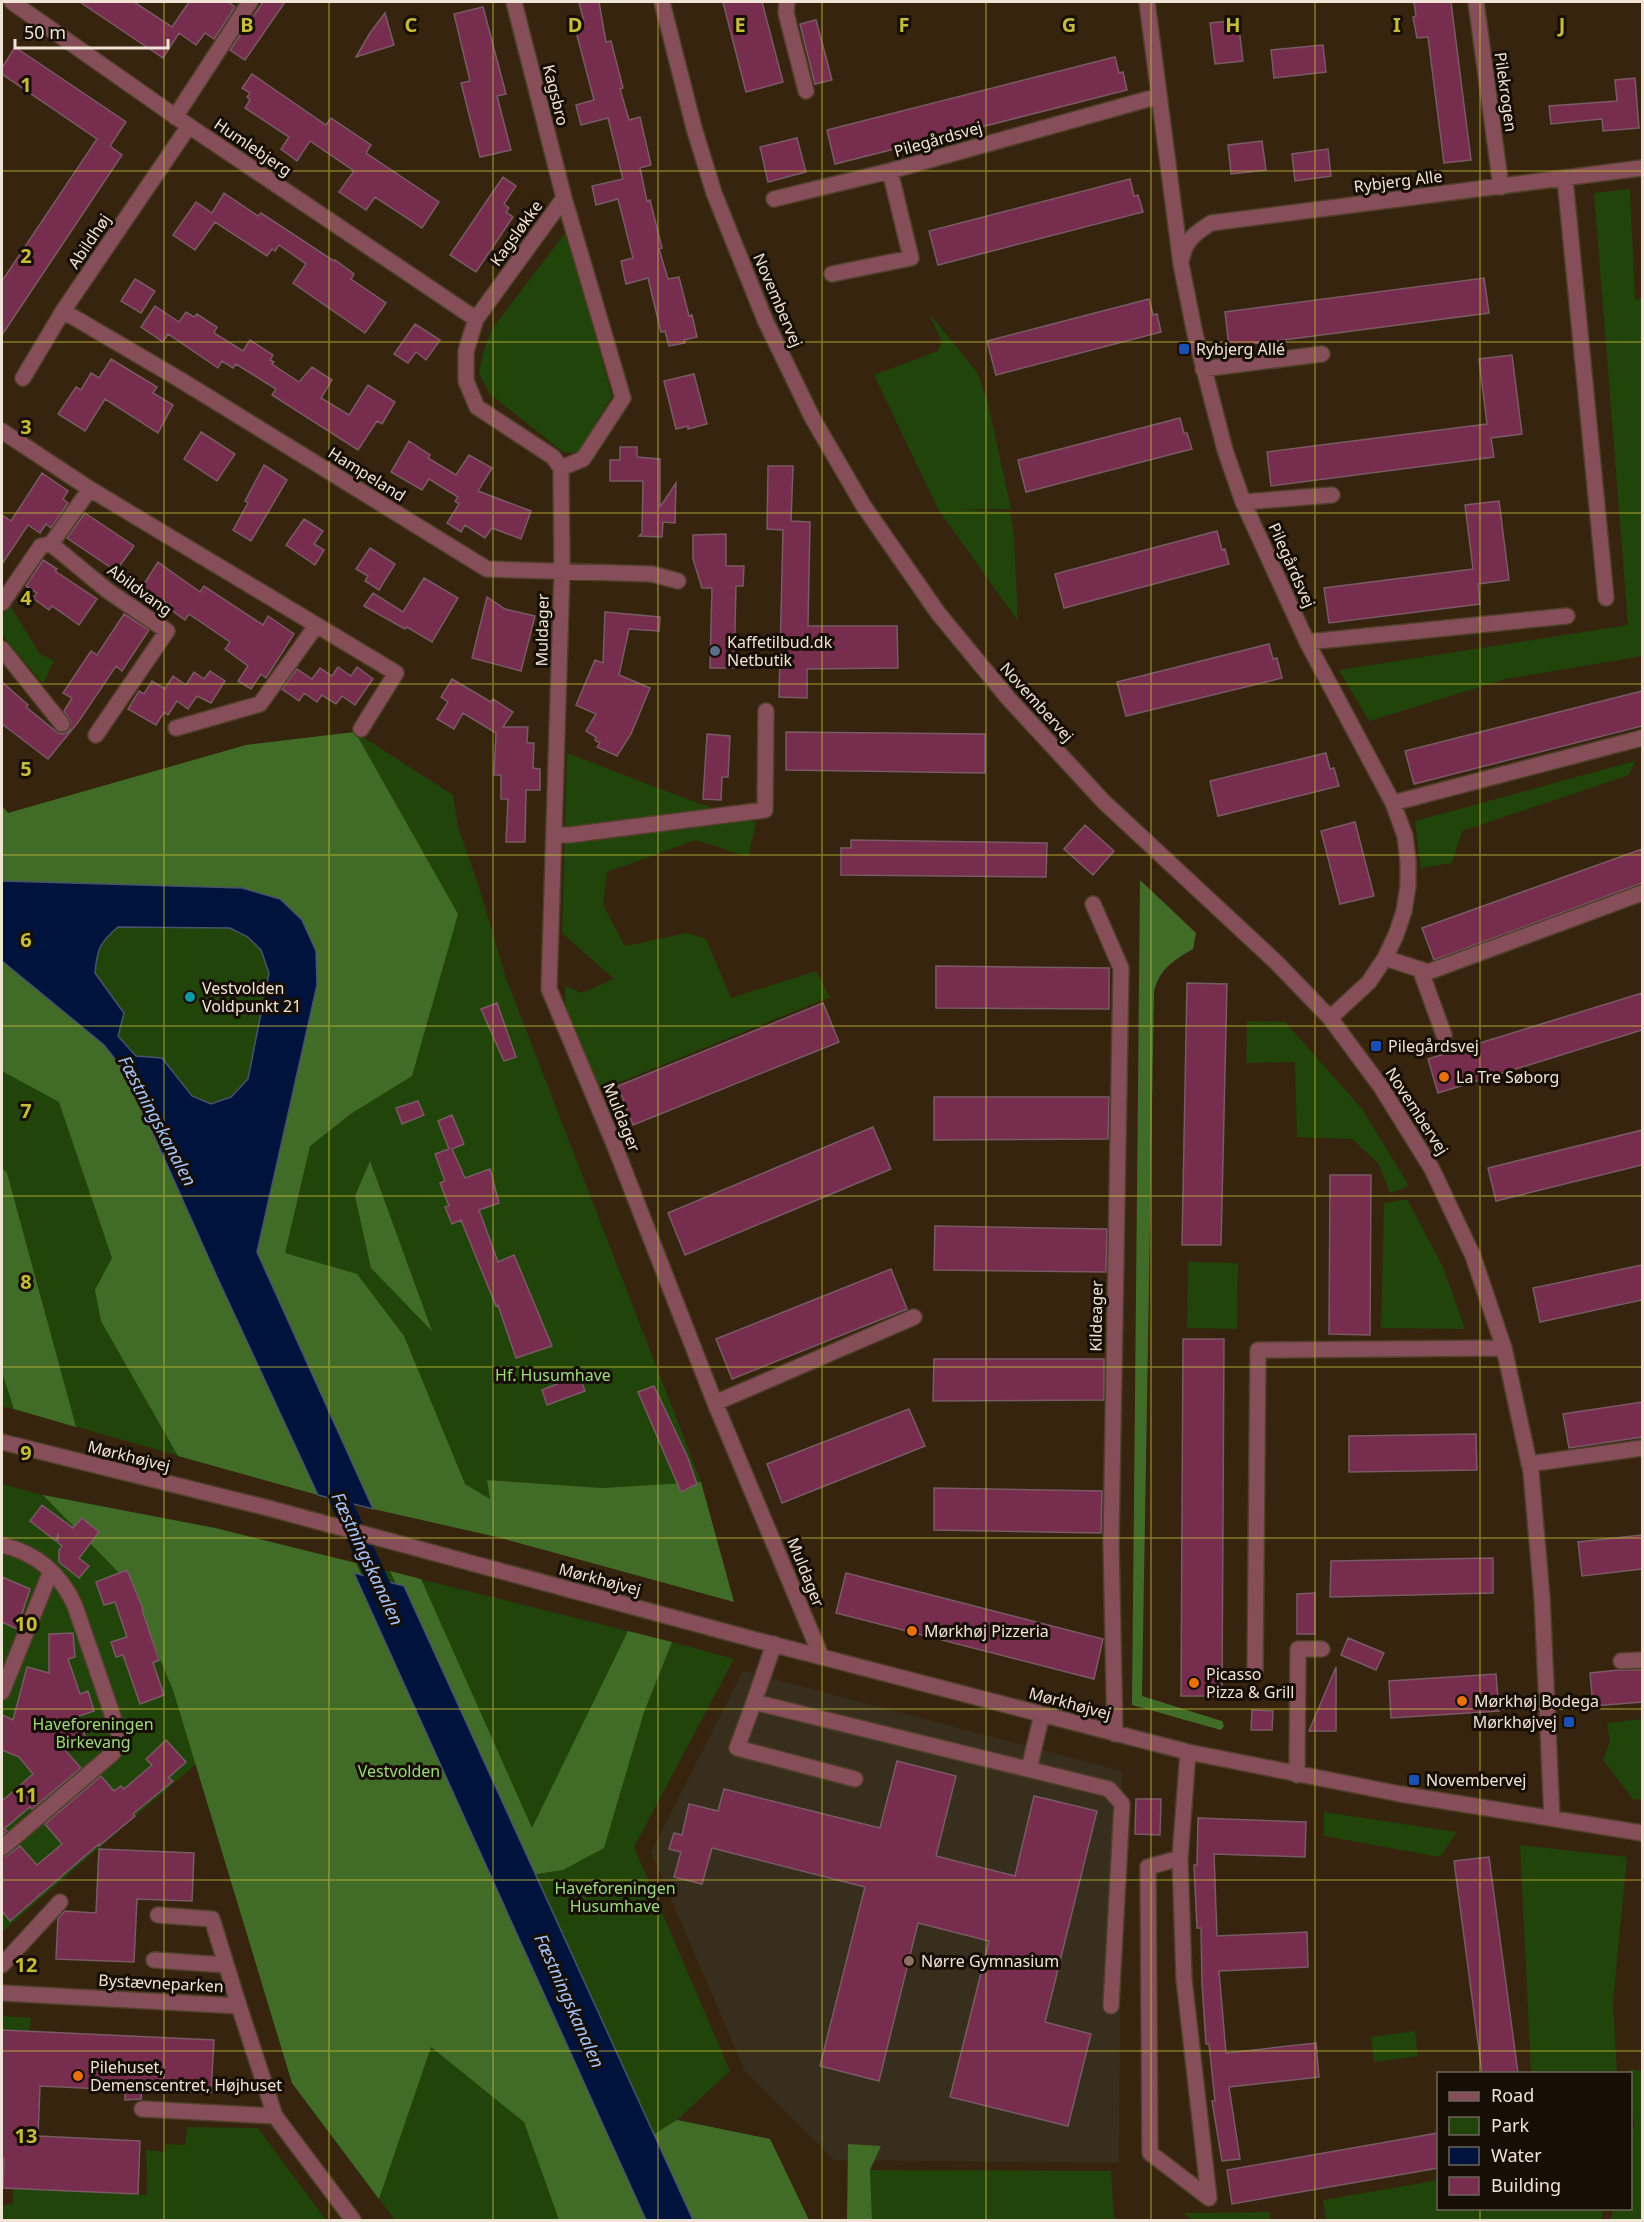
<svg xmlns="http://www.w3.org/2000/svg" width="1644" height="2222" viewBox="0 0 1644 2222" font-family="'Noto Sans',sans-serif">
<rect width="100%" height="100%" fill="#36240e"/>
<path fill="#382e1e" d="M743 1671 1122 1771 1119 2163 834 2160 745 2071 651 1852Z"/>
<path fill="#21440a" d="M1630 189 1635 300 1642 298V623L1640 624 1642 626V656L1506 679 1369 721 1339 670 1628 625 1594 193Z
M566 232 612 396 578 453 563 452 490 394 479 374 483 353 492 329Z
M929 313 977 372 987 399 1011 509H956L1010 512 1014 536 1018 621 938 509 874 375 938 351 942 342Z
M9 604 40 654 54 661 43 684 2 635V617Z
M355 732 453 795 458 827 478 884 506 978 701 1482 602 1488 487 1480 497 1537 318 1495 2 1406V806L8 813 246 745Z
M567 753 684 798 756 823 748 857 696 840 607 872 603 905 625 946 687 933 706 939 731 998 816 971 830 997 598 1091 565 1007V986L582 993 614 979 562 933Z
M1635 761 1629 775 1462 831 1452 863 1421 868 1415 821Z
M1247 1021 1285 1022 1363 1110 1409 1186 1390 1193 1379 1164 1352 1139 1297 1137 1295 1062 1246 1063Z
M1407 1199 1443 1267 1465 1329 1381 1328 1384 1203Z
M1188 1262 1238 1263 1237 1329 1187 1328Z
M2 1484 43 1495 215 1528 672 1642 734 1659 634 1847 730 2071 677 2120 770 2139 809 2220H395L292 2083 196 1764 2 1932Z
M1642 1719V1800L1633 1799 1603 1760 1610 1742 1607 1723Z
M1324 1812 1457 1832 1440 1857 1324 1836Z
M1520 1845 1627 1857 1613 2002 1617 2073H1531Z
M2 2016 31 2018 29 2031 2 2030Z
M1415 2031 1418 2056 1374 2062 1371 2037Z
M1629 2069 1642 2071V2220H1611L1613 2209 1630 2208V2137L1634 2126Z
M187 2127 258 2128 326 2220H2V2206L13 2203V2188L147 2195 146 2150 165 2152 166 2144 185 2145Z
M870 2170 1111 2171 1114 2217 1119 2220H872Z
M1438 2180V2208L1603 2209 1601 2220H1326L1323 2200Z
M1270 2212V2220H1192L1183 2213Z"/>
<path fill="#416c28" d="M355 732 458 914 412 1076 352 1113 310 1146 285 1253 357 1274 404 1336 465 1484 490 1499 487 1480 602 1488 701 1482 734 1602 497 1537 373 1509 257 1252 317 985 242 888 2 881V806L8 813 246 745Z
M1140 880 1196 933 1193 949C1174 960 1159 969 1154 992L1142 1696 1222 1721 1224 1726 1221 1730 1132 1705Z
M2 961 104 1045 127 1073 218 1279 318 1495 178 1456 101 1321 95 1290 112 1258 59 1102 2 1071Z
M370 1161 432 1331 371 1268 355 1196Z
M2 1168 7 1173 76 1427 14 1409 2 1372Z
M43 1495 215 1528 356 1563 652 2220H559L524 2122 431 2047 379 2199 292 2083 173 1690 127 1581Z
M390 1571 421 1579 532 1828 628 1631 672 1642 644 1712 604 1848 563 1870 530 1875Z
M677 2120 770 2139 809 2220H678L640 2143Z
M848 2144 881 2146 870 2170 872 2220H847Z"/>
<path fill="#00133d" stroke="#48526b" stroke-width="1.5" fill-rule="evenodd" d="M2 881 242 888 280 899 302 920 316 951 317 985 257 1252 373 1509 318 1495 218 1279 126 1073 104 1045 2 961ZM118 927 230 928 248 937 261 950 269 973 248 1079 231 1097 211 1104 192 1096 162 1058 136 1056 118 1036 124 1013 95 973C97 949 100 942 118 927Z
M354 1573 404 1586 693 2220H646Z"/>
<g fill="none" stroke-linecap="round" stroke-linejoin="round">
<path stroke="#00133d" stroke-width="21" d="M329 1476 389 1605"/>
</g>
<path fill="#762d4e" stroke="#795a65" stroke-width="1.5" d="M80 2H134L172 27 189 2H228L235 7 214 39 205 33 196 45 179 33 163 58Z
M263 2H285L245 60 230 50Z
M579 2H599L606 42 611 41 623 88 620 89 629 120 640 117 651 165 640 168 647 201 650 200 662 248 659 249 668 279 679 277 689 316 692 315 697 337 684 340 685 343 669 346 665 331 661 332 648 278 626 284 621 261 633 258 618 199 596 205 592 186 623 179 608 118 581 125 576 105 594 100 574 24 584 22Z
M723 2H762L783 82 746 92Z
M1414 2H1451L1471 160 1444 163 1428 37 1417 38 1413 17 1416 16Z
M483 7 506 94 497 96 511 150 480 157 461 83 470 81 454 14Z
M385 13 394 45 356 57 370 33Z
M816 20 832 80 815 84 800 24Z
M1238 20 1243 61 1215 64 1210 23Z
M1323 45 1326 72 1274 78 1271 50Z
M15 47 126 122 110 146 122 155 2 335V281L97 139 2 74V68Z
M1115 57 1119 73 1123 72 1127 90 835 164 827 130Z
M252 74 326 125 331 118 371 145 366 153 439 202 422 228 375 197 366 210 339 192 354 171 310 141 297 161 281 149 289 137 245 108 250 100 247 97 250 93 242 88Z
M1635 78 1639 128 1603 131 1602 119 1551 124 1549 106 1617 101 1615 80Z
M797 138 806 172 768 182 760 147Z
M1262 141 1266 170 1231 174 1228 145Z
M1328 149 1331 176 1295 181 1292 154Z
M503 177 516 186 504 204 509 208 506 212 513 217 476 272 450 255Z
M1130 179 1134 196 1138 195 1143 212 938 265 929 231Z
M224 193 258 216 261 213 334 261 335 260 354 274 351 279 386 303 365 333 293 283 306 264 279 245 275 251 272 249 267 256 215 222 195 250 173 235 196 202 212 213Z
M1484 278 1489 313 1229 347 1225 312Z
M135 279 155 291 141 313 121 301Z
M1149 299 1153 315 1157 314 1161 332 996 375 987 341Z
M155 306 179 322 186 312 194 317 197 314 217 327 214 333 243 351 250 340 273 355 270 360 274 362 272 364 299 382 312 367 332 380 321 398 349 415 368 385 395 402 382 424 377 421 358 450 272 395 276 389 236 364 233 368 222 361 218 368 168 334 163 342 141 327Z
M415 324 440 340 426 360 416 352 408 363 394 354Z
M1512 355 1522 434 1491 438 1494 457 1271 486 1267 452 1487 424 1479 359Z
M111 359 157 387 153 393 173 405 158 433 105 399 85 431 58 414 76 387 81 390 91 373 99 378Z
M694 374 707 424 688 429V426L676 429 664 381Z
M1180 418 1184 433H1187L1192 449 1026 492 1018 460Z
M201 432 235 454 217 481 184 459Z
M409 441 430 455 428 458 456 475 469 455 492 468 478 491 531 511 521 539 492 528 485 538 465 525 461 532 447 523 459 504 455 501 458 497 429 479 422 490 391 472Z
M620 447H637V457L660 459V507L676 483 675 523 663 522 662 537 639 536 642 533 643 481H610V460H620Z
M264 465 287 480 251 541 233 530 248 503 245 501Z
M768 466H793L791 521 810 522 808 626H897L898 668 807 669V698L779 697 783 530 767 529Z
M42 473 68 491 63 499 68 503 51 528 46 524 40 533 28 525 2 564V515L11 521Z
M1499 501 1509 580 1478 584 1480 604 1329 623 1324 588 1473 569 1465 505Z
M85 513 134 546 116 571 67 538Z
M304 519 323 531 314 544 324 550 315 565 286 545Z
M1217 531 1222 550 1225 549 1229 564 1064 608 1055 574Z
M726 534V566H744L743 586H736L734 668H710L712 588H702L693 559V535Z
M370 548 395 564 379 590 365 581 368 576 356 569Z
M43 560 57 569 55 571 97 599 79 625 52 606 49 610 33 598 37 593 26 586Z
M158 562 200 592 204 586 263 625 268 616 294 634 266 678 261 674 251 689 238 681 248 666 225 649 230 642 189 614 185 620 170 609 172 606 142 587Z
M424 578 458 598 432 642 407 627 405 629 364 606 373 593 403 612Z
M487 597 505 609 535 616 521 671 472 658Z
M605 612 660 617 659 631 629 629 619 675 650 688 631 734 617 756 597 747 600 743 595 740 596 737 586 731 596 714 576 705 595 660 603 663Z
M124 614 149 630 122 671 116 666 79 721 48 759 2 724V682L28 705 26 707 58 733 63 734 69 731 71 722 64 711 72 698 63 693 91 651 97 655Z
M1269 644 1273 659 1277 658 1282 678 1126 716 1117 682Z
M338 667 351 676 357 667 373 679 355 705 342 696 336 704 322 695 317 702 304 693 299 701 282 689 297 669 312 679 320 668 332 676Z
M210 671 225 681 211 703 197 696 188 709 177 701 168 715 164 712 156 725 128 709 139 691 144 694 152 681 165 689 173 676 186 685 194 672 204 679Z
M452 679 491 702 493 699 513 712 503 727H528L527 743H534L533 768 540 769V790H526L525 842H506L508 799H501V775H494L496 733 463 713 454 729 437 719 448 702 441 697Z
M1642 691V726L1414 784 1405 751Z
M786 732 985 734V773L786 770Z
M707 734 730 736 728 777H722L721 800 703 799Z
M1326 753 1330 769 1334 768 1339 786 1218 816 1210 781Z
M1355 822 1374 896 1340 904 1321 831Z
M1085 825 1114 851 1093 875 1064 849Z
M851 840 1047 843 1046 877 841 875V848H851Z
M1642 849V883L1434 960 1422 928Z
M936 966 1109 968V1009L936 1008Z
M1187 983 1227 984 1221 1245H1182Z
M1642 993V1030L1438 1093 1428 1059Z
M497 1003 516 1057 504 1061 481 1009Z
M823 1003 839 1042 633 1125 618 1086Z
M934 1097H1109L1108 1139 934 1140Z
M418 1101 424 1115 402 1124 396 1108Z
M452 1115 464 1144 452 1149 465 1178 490 1169 499 1203 479 1210 498 1262 514 1255 552 1346 516 1358 498 1305 496 1306 461 1220 452 1224 445 1207 449 1206 440 1183 445 1181 435 1154 449 1149 438 1121Z
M873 1127 891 1169 685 1255 668 1213Z
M1642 1130V1165L1496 1201 1488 1168Z
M1330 1175H1371L1370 1335 1329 1334Z
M935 1226 1107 1229 1106 1272 934 1270Z
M1642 1265V1300L1540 1322 1533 1288Z
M891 1269 907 1309 732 1379 716 1339Z
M1183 1339H1224L1222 1696H1181Z
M934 1359H1104V1400L933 1401Z
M579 1375 585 1391 547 1405 542 1390Z
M654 1386 688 1458 697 1484 681 1492 638 1392Z
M1642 1402V1437L1569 1448 1563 1414Z
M909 1409 925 1446 782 1503 767 1464Z
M1476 1434 1477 1470 1349 1472V1436Z
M934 1488 1102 1491 1101 1533 934 1530Z
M42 1505 73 1528 82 1518 99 1532 79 1558 89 1566 79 1578 59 1562V1550L62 1546 58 1543V1534L56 1541 30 1521Z
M1642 1535V1569L1582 1576 1578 1542Z
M1493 1558V1593L1330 1597 1331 1561Z
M127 1570 143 1609 142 1610 159 1660 153 1663 164 1695 140 1704 123 1655 116 1657 111 1642 127 1637 115 1602 104 1605 96 1582Z
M846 1573 1103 1639 1094 1679 836 1613Z
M2 1577 30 1589 17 1629 2 1622Z
M1315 1593V1634H1297V1594Z
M73 1633 75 1657 68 1659 80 1694 88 1691 94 1711 79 1716 87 1742 64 1749 81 1768 32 1809 30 1807 4 1829 7 1831 2 1836V1801L33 1774 19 1757 2 1750V1715L13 1720 27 1667 49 1673V1634Z
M1348 1638 1384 1653 1376 1670 1341 1655Z
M1336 1667V1731H1309Z
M1619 1670H1642V1702L1593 1706 1590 1673Z
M1496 1674 1499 1711 1391 1718 1389 1681Z
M1252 1710 1273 1711 1272 1730H1251Z
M166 1740 186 1762 168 1778 173 1781 133 1814 135 1816 99 1846V1844L10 1921 2 1911V1857L8 1855 20 1846 37 1865 62 1844 45 1824 101 1776 114 1791 121 1786 124 1789 152 1765 146 1759Z
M897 1761 956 1776 936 1856 1015 1876 1034 1796 1097 1811 1045 2022 1091 2034 1068 2126 950 2097 989 1941 918 1923 879 2081 820 2066 865 1887 712 1848 702 1884 674 1877 681 1852 669 1849 674 1833 682 1835 689 1804 718 1811 724 1789 880 1828Z
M1136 1799H1161L1160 1835 1135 1834Z
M1198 1818 1306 1822 1305 1857 1214 1854 1217 1936 1307 1932 1308 1967 1219 1971 1226 2053 1316 2043 1319 2077 1229 2087 1240 2159 1222 2161 1212 2101H1215L1209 2044H1206L1202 1984 1201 1928H1197L1194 1865H1197Z
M99 1849 194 1853 192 1901 137 1899 134 1962 56 1959 58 1918 65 1911 96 1913Z
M1489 1857 1518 2073H1482L1454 1861Z
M2 2030 214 2040 211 2093 142 2089 141 2099 125 2100V2090L40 2086 38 2136 140 2141 138 2194 3 2188 4 2158 2 2157Z
M1438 2133V2168L1232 2204 1227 2170Z"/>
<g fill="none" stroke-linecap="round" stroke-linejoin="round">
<g stroke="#503f2a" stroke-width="18">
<path id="minor" d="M12 2 189 126 476 319
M514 2 564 198 623 398 583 459 561 468
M662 2 694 128 714 193 765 320 813 419 863 505 938 613 1008 698 1104 802 1277 963 1330 1018 1381 1087 1432 1169 1473 1256 1504 1348 1531 1472 1542 1597 1552 1818
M787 2 786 13 806 91
M1147 2 1181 264 1195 334 1225 450 1243 502 1307 642 1393 803 1405 836 1408 861V886L1404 911 1396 935 1385 958 1369 982 1330 1018
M1476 2 1501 187
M175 117 250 2
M1565 179 1606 598
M564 198 476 319 466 351V381L477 407 553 457 561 468 562 571 549 989 614 1144 715 1403 821 1656
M774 199 890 171 1159 96
M1182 258C1185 240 1197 232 1211 223L1642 168
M832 274 911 258 890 171
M63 311 179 379 487 569 652 574 678 581
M1203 369 1322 354
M23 378 63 311 189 126
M2 431 90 489 396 673 361 729
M1243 502 1332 495
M51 544 108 591 167 631 96 735
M2 603 41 546 51 544 90 489
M1307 642 1567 616
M2 649 62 724
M176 728 260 704 316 626
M1393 803 1642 738
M554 835H569L765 810 766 711
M1093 904 1121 968 1111 1542 1115 1734
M1385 958 1428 972 1642 893
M1420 969 1444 1035
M715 1403 914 1317
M2 1442 268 1508 756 1640 1188 1752 1400 1794 1642 1833
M1529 1464 1642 1448
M2 1545C36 1553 61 1574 75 1606L120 1737 113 1753 2 1848
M1621 1661 1642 1660
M1255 1672 1258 1350 1504 1348
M2 1692 51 1571
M754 1702 774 1644
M1188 1752 1180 1858 1184 1979 1209 2198
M1029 1769 1042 1714
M1297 1775 1298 1649H1322
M855 1779 737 1748 754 1702 1109 1789 1122 1804 1111 2006
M1180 1858 1148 1867 1150 2153 1209 2198
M158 1915 212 1919 239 2006
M154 1960 226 1965
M2 1965 60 1902
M2 1993 239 2006 275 2116 353 2220
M142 2109 275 2116"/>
</g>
<use href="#minor" stroke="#854e59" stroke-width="15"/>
</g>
<path fill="none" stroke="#c6bc3c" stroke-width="1.5" stroke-opacity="0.55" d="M164 2V2220M329 2V2220M493 2V2220M658 2V2220M822 2V2220M986 2V2220M1151 2V2220M1315 2V2220M1480 2V2074M2 171H1642M2 342H1642M2 513H1642M2 684H1642M2 855H1642M2 1026H1642M2 1196H1642M2 1367H1642M2 1538H1642M2 1709H1642M2 1880H1642M2 2051H1642M1480 2208V2220"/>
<g fill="#1a4fb4" stroke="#170f06" stroke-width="2">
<rect x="1178" y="343" width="12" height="12" rx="3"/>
<rect x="1370" y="1040" width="12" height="12" rx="3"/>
<rect x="1563" y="1716" width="12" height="12" rx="3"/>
<rect x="1408" y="1774" width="12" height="12" rx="3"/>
</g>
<circle fill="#5c6f8a" stroke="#170f06" stroke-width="2" cx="715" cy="651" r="6"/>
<circle fill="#0f9aa8" stroke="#170f06" stroke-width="2" cx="190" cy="997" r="6"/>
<g fill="#e8710a" stroke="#170f06" stroke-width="2">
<circle cx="1444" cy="1077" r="6"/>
<circle cx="912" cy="1631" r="6"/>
<circle cx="1194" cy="1683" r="6"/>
<circle cx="1462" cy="1701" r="6"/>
<circle cx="78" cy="2076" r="6"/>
</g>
<circle fill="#8d6e63" stroke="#170f06" stroke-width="2" cx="909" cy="1961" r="6"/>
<g text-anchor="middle" stroke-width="6" stroke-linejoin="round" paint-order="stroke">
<g font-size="16" fill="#f0e4d7" stroke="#170f06">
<text transform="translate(1506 92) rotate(82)" y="6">Pilekrogen</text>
<text transform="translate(556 95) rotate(76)" y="6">Kagsbro</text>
<text transform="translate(938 139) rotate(-16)" y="6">Pilegårdsvej</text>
<text transform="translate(253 147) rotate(34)" y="6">Humlebjerg</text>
<text transform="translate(1398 181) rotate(-7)" y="6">Rybjerg Alle</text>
<text transform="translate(516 233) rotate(-54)" y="6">Kagsløkke</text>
<text transform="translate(89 241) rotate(-56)" y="6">Abildhøj</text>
<text transform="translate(778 300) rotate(67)" y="6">Novembervej</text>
<text transform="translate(367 474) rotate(32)" y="6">Hampeland</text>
<text transform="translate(1292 565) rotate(66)" y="6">Pilegårdsvej</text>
<text transform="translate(140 590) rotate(36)" y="6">Abildvang</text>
<text transform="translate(542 630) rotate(-89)" y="6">Muldager</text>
<text transform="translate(1037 702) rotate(48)" y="6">Novembervej</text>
<text transform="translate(1417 1111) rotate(57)" y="6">Novembervej</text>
<text transform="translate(622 1117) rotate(68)" y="6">Muldager</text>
<text transform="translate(1096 1316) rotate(-89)" y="6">Kildeager</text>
<text transform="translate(129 1456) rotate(14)" y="6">Mørkhøjvej</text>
<text transform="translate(806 1572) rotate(68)" y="6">Muldager</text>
<text transform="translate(600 1579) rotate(15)" y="6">Mørkhøjvej</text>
<text transform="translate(1070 1703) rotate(15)" y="6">Mørkhøjvej</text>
<text transform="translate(161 1983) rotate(3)" y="6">Bystævneparken</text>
</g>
<g font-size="16" fill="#f0e4d7" stroke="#170f06" text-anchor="start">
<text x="1196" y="355">Rybjerg Allé</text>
<text x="727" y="648">Kaffetilbud.dk<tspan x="727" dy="18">Netbutik</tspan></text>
<text x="202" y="994">Vestvolden<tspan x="202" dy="18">Voldpunkt 21</tspan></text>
<text x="1388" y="1052">Pilegårdsvej</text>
<text x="1456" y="1083">La Tre Søborg</text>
<text x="924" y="1637">Mørkhøj Pizzeria</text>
<text x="1206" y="1680">Picasso<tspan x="1206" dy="18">Pizza &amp; Grill</tspan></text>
<text x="1474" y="1707">Mørkhøj Bodega</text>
<text x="1557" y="1728" text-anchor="end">Mørkhøjvej</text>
<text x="1426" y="1786">Novembervej</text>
<text x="921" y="1967">Nørre Gymnasium</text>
<text x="90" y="2073">Pilehuset,<tspan x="90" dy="18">Demenscentret, Højhuset</tspan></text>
</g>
<g font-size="16" fill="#9cda7c" stroke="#170f06">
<text x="553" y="1381">Hf. Husumhave</text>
<text x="93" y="1730">Haveforeningen<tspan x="93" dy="18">Birkevang</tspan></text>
<text x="399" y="1777">Vestvolden</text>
<text x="615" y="1894">Haveforeningen<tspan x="615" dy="18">Husumhave</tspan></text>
</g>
<g font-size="18" font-style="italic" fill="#a4c4fa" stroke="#170f06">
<text transform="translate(157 1121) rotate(62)" y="6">Fæstningskanalen</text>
<text transform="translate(367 1559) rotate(65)" y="6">Fæstningskanalen</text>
<text transform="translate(569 2001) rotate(66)" y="6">Fæstningskanalen</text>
</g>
</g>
<g font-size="20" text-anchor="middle" font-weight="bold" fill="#c6bc3c" stroke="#170f06" stroke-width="6" stroke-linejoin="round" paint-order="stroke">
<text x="247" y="32">B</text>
<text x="411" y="32">C</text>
<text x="575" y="32">D</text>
<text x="740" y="32">E</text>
<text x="904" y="32">F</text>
<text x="1069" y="32">G</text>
<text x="1233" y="32">H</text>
<text x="1397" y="32">I</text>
<text x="1562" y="32">J</text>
<text x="26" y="92">1</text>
<text x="26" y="263">2</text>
<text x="26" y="434">3</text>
<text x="26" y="605">4</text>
<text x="26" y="776">5</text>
<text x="26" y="947">6</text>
<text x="26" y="1118">7</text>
<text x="26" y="1289">8</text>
<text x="26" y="1460">9</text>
<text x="26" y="1631">10</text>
<text x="26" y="1802">11</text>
<text x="26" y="1972">12</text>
<text x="26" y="2143">13</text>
</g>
<rect width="1644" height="2222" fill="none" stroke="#f0e4d7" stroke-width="6"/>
<rect x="1437" y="2072" width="195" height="138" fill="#170f06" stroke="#6e645a" stroke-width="1.5"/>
<rect x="1449" y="2092" width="30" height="9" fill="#854e59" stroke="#6e645a" stroke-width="1.5"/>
<text x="1491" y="2102" font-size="18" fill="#f0e4d7">Road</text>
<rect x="1449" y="2117" width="30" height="18" fill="#21440a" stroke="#6e645a" stroke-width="1.5"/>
<text x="1491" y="2132" font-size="18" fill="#f0e4d7">Park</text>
<rect x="1449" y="2147" width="30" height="18" fill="#00133d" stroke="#6e645a" stroke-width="1.5"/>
<text x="1491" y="2162" font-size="18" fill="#f0e4d7">Water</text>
<rect x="1449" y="2177" width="30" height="18" fill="#762d4e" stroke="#6e645a" stroke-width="1.5"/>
<text x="1491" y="2192" font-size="18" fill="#f0e4d7">Building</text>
<path d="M15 39v9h153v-9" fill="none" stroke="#f0e4d7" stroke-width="3"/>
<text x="24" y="39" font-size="18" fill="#f0e4d7" stroke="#170f06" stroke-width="4.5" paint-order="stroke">50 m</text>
</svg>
